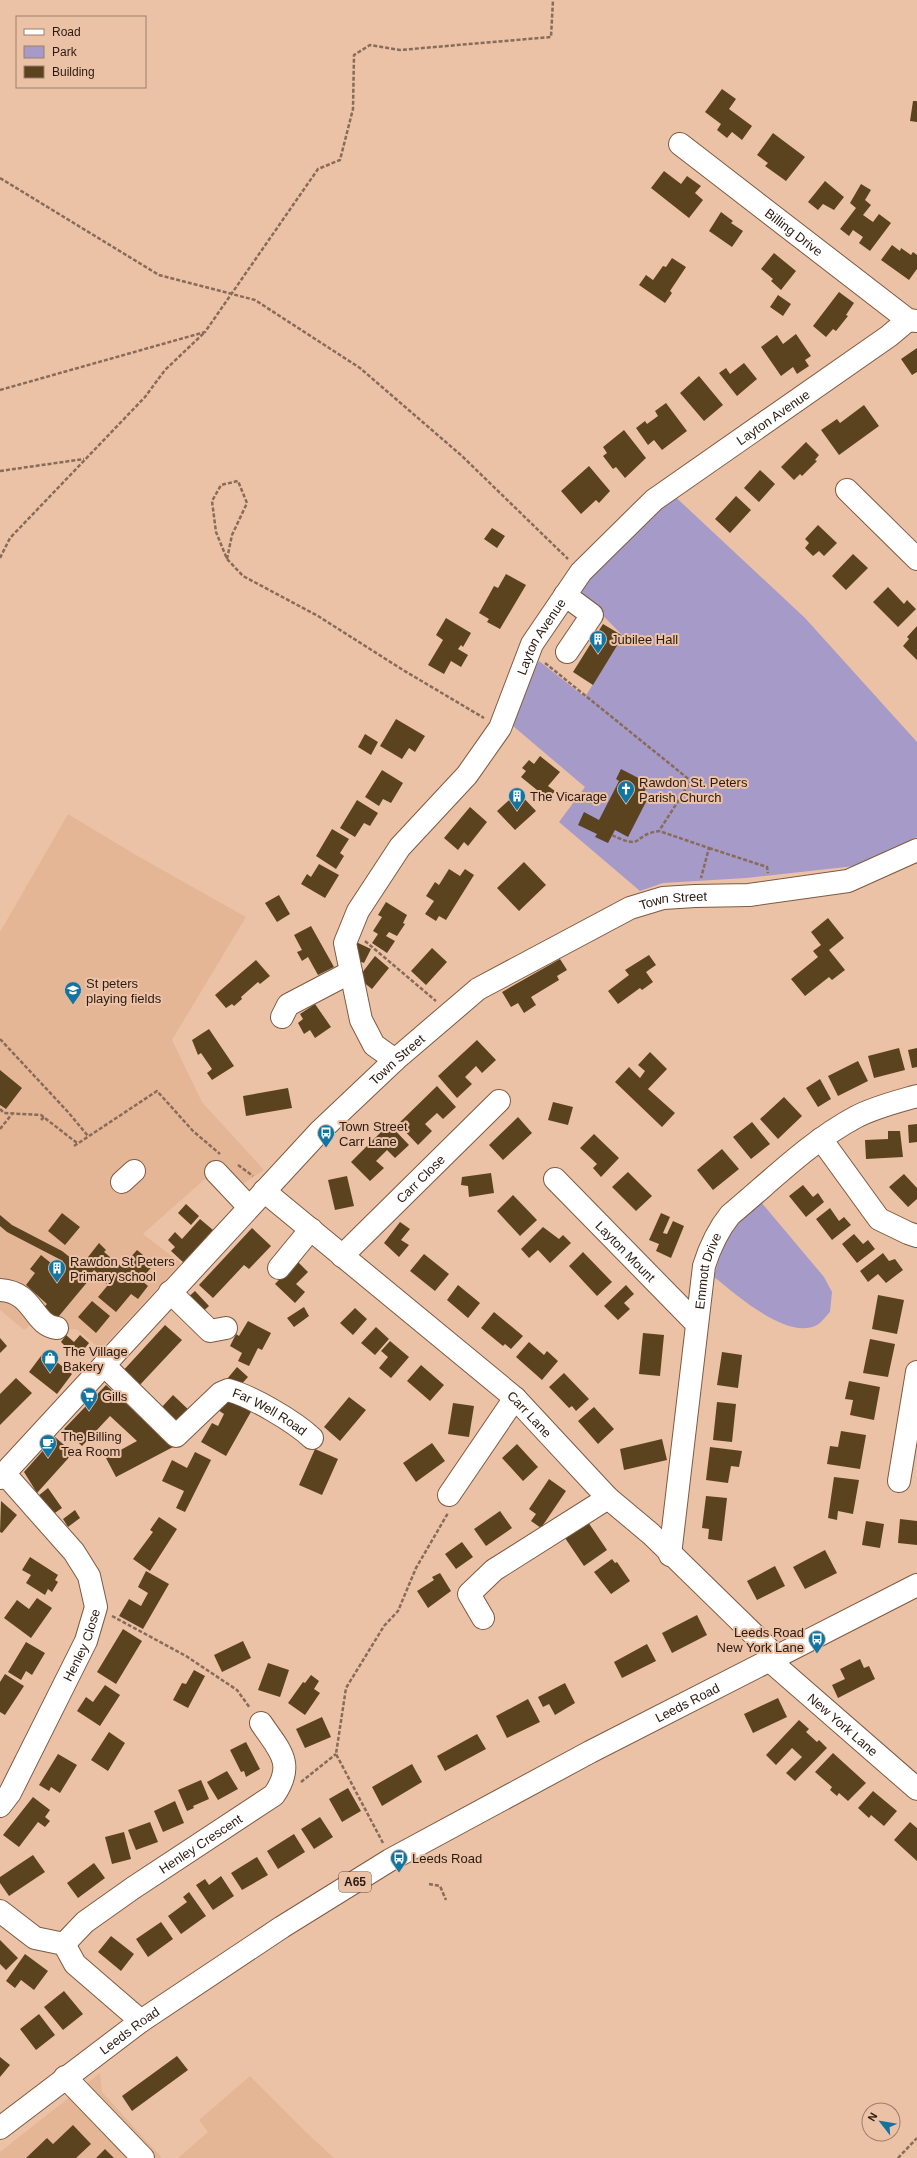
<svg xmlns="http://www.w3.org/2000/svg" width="917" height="2158" viewBox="0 0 917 2158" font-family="Arial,sans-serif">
<rect width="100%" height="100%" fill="#ecc2a7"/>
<path fill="#e5b696" d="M68 814 136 855 246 917 172 1040 202 1102 264 1170 225 1196 205 1179 143 1234 181 1263 101 1349 76 1329 47 1333 33 1323 24 1330 0 1310V932Z
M100 2073 102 2092 162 2158H0V2152Z
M250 2076 307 2133 334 2158H178L208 2132 199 2120Z"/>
<path fill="#a59ac8" d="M668 490 805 618 917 742V837L855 866 746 878 663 883 640 891 559 822 585 787 506 720 539 661 585 697 623 636 572 584Z
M761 1202 824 1277 832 1292 830 1312C826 1316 822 1322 817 1325 787 1341 736 1294 714 1277 723 1242 731 1225 761 1202Z"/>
<path fill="#5b4320" d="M722 89 736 99 729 109 752 126 742 140 732 132 727 138 717 130 721 124 705 112Z
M913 101H917V122L910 121Z
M773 133 805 157 786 181 765 166 768 163 757 155Z
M664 171 681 184 687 176 701 186 695 193 703 200 689 218 651 188Z
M825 181 844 197 834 210 823 204 818 210 808 202Z
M861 184 871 190 865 200 871 205 863 215 873 222 879 214 891 223 870 251 859 243 863 237 853 230 849 236 840 229 856 208 850 203Z
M721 212 733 221 731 223 743 231 732 247 709 231Z
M892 245 900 251 901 248 911 255 913 252 917 255V269L909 280 881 260Z
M774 253 796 271 781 290 771 281 773 279 761 269Z
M672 258 686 267 670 291 672 293 665 303 639 285 646 275 653 280 663 266 666 267Z
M839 292 854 303 846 315 848 316 836 331 833 329 826 337 813 326Z
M778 295 791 304 783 316 770 307Z
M796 334 811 356 805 360 809 366 797 374 793 367 781 376 761 347 777 335 783 344Z
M917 348V372L912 375 901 359Z
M744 363 757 379 737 396 719 373 726 368 730 374Z
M699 376 723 405 704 421 680 393Z
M666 403 687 431 662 450 654 440 648 445 636 428 645 421 647 424 658 416 655 411Z
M864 405 879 426 839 455 821 430 837 419 840 423Z
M624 430 646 458 625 478 616 467 613 469 603 456 607 453 603 447Z
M806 442 819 455 815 460 817 461 802 476 800 474 794 480 781 467Z
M589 466 610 491 599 503 596 500 581 514 561 491Z
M760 470 775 484 759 502 744 488Z
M736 496 751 510 730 533 715 519Z
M818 525 837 543 824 556 819 551 813 556 805 548 809 543 805 539Z
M492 528 505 536 497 548 484 539Z
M853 554 868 568 846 590 832 576Z
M506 574 526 585 500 629 487 622 489 619 479 613 494 586 498 588Z
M888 587 904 604 907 600 916 609 898 627 873 602Z
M446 618 471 633 463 647 461 645 458 649 468 655 461 667 451 661 444 674 428 665 443 640 436 635Z
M603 624 623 636 593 685 573 672Z
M917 626V660L903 646 909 639 907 637Z
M396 719 425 736 415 752 409 748 402 759 380 746Z
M365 734 378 742 371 755 358 747Z
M540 756 560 772 548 786 555 791 548 799 521 777 526 771 522 768 529 760 534 764Z
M621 769 648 783 644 793 649 796 628 837 615 830 608 843 595 837 597 834 578 825 584 812 599 820 619 781 616 779Z
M382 770 403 783 391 803 383 799 379 806 365 797Z
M518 792 536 811 515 830 497 811Z
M357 800 378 813 370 826 364 823 355 837 340 828Z
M470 807 487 822 468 846 464 842 458 850 444 838Z
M332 829 349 839 340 853 344 856 336 869 316 856Z
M524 862 546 885 519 911 497 888Z
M319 864 339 875 325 898 301 884 307 874 311 877Z
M449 869 460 876 465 869 474 875 446 920 439 916 436 921 425 914 434 901 426 896 435 882 439 885Z
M279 895 290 914 277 922 265 903Z
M386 902 407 915 403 923 405 924 397 936 389 932 386 936 395 941 387 953 372 943 378 934 373 931 382 917 378 915Z
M828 918 844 938 829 950 845 970 832 980 829 977 805 996 791 979 818 957 813 951 821 945 811 932Z
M311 926 334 967 318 975 308 957 302 961 297 952 302 950 294 935Z
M356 942 371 949 364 963 354 959Z
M432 948 447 962 426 985 411 971Z
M649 955 656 965 646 972 653 982 642 990 640 988 618 1004 608 991 629 975 625 970Z
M375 956 389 968 372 989 358 978Z
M560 959 567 970 557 976 559 980 531 997 536 1005 524 1013 518 1003 511 1007 502 992Z
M256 960 270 976 260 984 258 982 241 997 242 999 234 1006 232 1004 226 1008 215 995Z
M315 1004 331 1027 315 1038 310 1030 304 1034 298 1023 303 1019 300 1014Z
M209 1029 234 1066 212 1080 207 1073 212 1069 201 1053 198 1055 192 1040Z
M477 1040 496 1060 482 1073 476 1066 465 1077 472 1084 457 1098 438 1076Z
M899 1048 905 1070 874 1078 868 1056Z
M917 1048V1067L912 1068 908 1050Z
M650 1052 667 1069 648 1089 675 1113 662 1127 615 1082 629 1067 640 1078 645 1071 638 1065Z
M858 1061 868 1081 838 1096 828 1076Z
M0 1070 22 1088 6 1109 0 1105Z
M820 1079 831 1099 818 1107 806 1088Z
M437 1086 456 1107 443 1119 437 1113 425 1124 432 1131 418 1145 398 1124Z
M288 1088 292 1108 246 1116 243 1096Z
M784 1097 802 1116 778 1139 760 1119Z
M553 1102 573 1107 568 1125 548 1120Z
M518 1117 532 1133 503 1160 489 1145Z
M752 1122 770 1144 751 1159 733 1137Z
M389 1124 409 1145 395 1158 387 1150 376 1161 384 1168 370 1181 351 1162Z
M917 1124V1142L909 1143 908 1125Z
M888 1131H900L903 1157 866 1159 865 1140 888 1139Z
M594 1134 619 1158 601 1177 593 1168 597 1164 580 1148Z
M722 1149 739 1169 713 1190 697 1170Z
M628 1172 652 1196 636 1211 612 1187Z
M491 1173 494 1193 469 1197 468 1186 461 1185 462 1177Z
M904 1174 917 1188V1199L908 1207 889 1187Z
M347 1176 354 1206 335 1210 328 1180Z
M803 1185 813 1197 818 1193 824 1202 806 1217 789 1196Z
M513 1195 537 1220 520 1236 497 1211Z
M186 1204 199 1216 191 1225 178 1213Z
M830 1208 839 1221 844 1217 851 1225 832 1240 816 1219Z
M62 1213 80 1227 65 1245 48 1231Z
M661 1213 670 1217 663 1233 667 1234 673 1221 684 1226 671 1258 656 1251 659 1244 649 1240Z
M0 1215 12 1225 62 1251 81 1266 99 1243 106 1250 104 1252 122 1267 137 1250 154 1264 141 1280 148 1286 138 1299 131 1294 116 1312 98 1297 108 1285 103 1281 104 1279 94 1270 87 1279 89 1280 54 1322 40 1311 47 1304 26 1285 35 1273 30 1269 41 1255 57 1268 63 1261 7 1232 0 1226Z
M200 1219 213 1230 184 1263 171 1251 175 1247 168 1240 175 1232 182 1239Z
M400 1222 410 1229 401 1240 409 1245 399 1257 384 1243Z
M543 1227 559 1239 563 1235 571 1243 550 1263 538 1250 529 1258 521 1249Z
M252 1228 271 1246 249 1269 244 1265 213 1298 199 1285Z
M854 1234 863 1244 868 1240 875 1249 857 1263 842 1244Z
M583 1252 612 1282 597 1296 569 1266Z
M883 1253 889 1261 895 1259 903 1270 886 1283 878 1274 868 1282 860 1271Z
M424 1254 449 1274 435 1291 410 1271Z
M297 1261 308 1272 296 1284 305 1292 295 1303 275 1284Z
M458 1285 480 1303 468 1318 447 1300Z
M626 1285 634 1294 624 1303 630 1309 618 1320 604 1306Z
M195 1291 209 1306 199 1315 185 1300Z
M878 1295 904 1300 897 1334 872 1329Z
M92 1301 110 1316 96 1333 78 1317Z
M304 1307 309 1316 294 1327 287 1318Z
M355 1308 367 1319 353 1335 340 1323Z
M494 1312 523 1336 511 1349 505 1344 503 1346 481 1328Z
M248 1321 271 1333 262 1350 258 1348 249 1366 238 1361 242 1353 230 1346 236 1334 239 1336Z
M165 1325 182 1340 137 1388 121 1373Z
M376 1327 389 1339 375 1355 361 1343Z
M643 1333 664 1335 660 1376 639 1374Z
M66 1335 74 1342 80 1335 89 1343 77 1358 61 1342Z
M0 1338 7 1346 0 1353Z
M870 1339 895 1344 888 1377 863 1373Z
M390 1341 409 1357 391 1378 379 1368 388 1357 381 1351Z
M529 1342 544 1355 547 1351 558 1361 542 1380 516 1357Z
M44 1352 72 1374 57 1394 29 1372Z
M722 1352 742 1355 738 1388 717 1385Z
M421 1365 444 1385 430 1401 407 1381Z
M237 1367 248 1377 238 1388 227 1379Z
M564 1373 589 1399 576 1411 572 1406 569 1408 549 1387Z
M16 1378 32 1393 0 1425V1394Z
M849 1381 880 1387 874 1420 850 1415 853 1400 845 1399Z
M106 1385 173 1447 116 1477 106 1458 137 1441 110 1416 82 1446 64 1429Z
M173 1395 191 1412 179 1425 161 1408Z
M226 1396 252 1410 226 1456 201 1442 212 1423 218 1426 224 1414 218 1410Z
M349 1397 366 1410 340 1441 324 1427Z
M717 1402 736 1404 732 1442 713 1440Z
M453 1403 474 1406 469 1437 448 1434Z
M594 1407 614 1429 598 1444 578 1421Z
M841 1431 866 1435 860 1469 827 1464 830 1446 838 1447Z
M55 1437 73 1453 37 1493 24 1472Z
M662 1439 667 1460 624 1470 620 1449Z
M432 1443 445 1461 416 1482 403 1463Z
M517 1444 538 1467 523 1481 502 1458Z
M710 1447 742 1451 739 1467 731 1466 728 1483 706 1480Z
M315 1449 338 1459 322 1495 299 1485Z
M195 1452 211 1460 185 1512 176 1508 184 1491 162 1481 172 1460 187 1468Z
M834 1477 859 1480 853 1514 838 1511 837 1520 828 1518Z
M549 1479 566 1491 541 1528 531 1521 536 1514 529 1509Z
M48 1488 62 1508 52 1515 38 1496Z
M706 1496 727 1498 722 1541 708 1539 709 1529 702 1528Z
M1 1501 17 1515 2 1533 0 1532Z
M75 1510 80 1518 68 1527 63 1519Z
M500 1511 512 1528 486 1546 474 1529Z
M159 1517 177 1529 150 1571 133 1559 153 1532 150 1530Z
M900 1519 917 1521V1545L898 1543Z
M866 1521 884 1524 880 1548 862 1545Z
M588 1522 607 1550 584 1566 565 1538Z
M462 1542 473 1557 456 1569 445 1554Z
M825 1550 837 1573 805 1589 793 1567Z
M30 1557 58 1575 55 1580 58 1582 52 1592 48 1589 45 1595 26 1583 31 1575 22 1570Z
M612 1559 615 1563 617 1562 630 1581 611 1594 594 1572Z
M775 1566 785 1586 757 1600 747 1581Z
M146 1571 169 1584 143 1629 119 1616 129 1599 141 1606 148 1593 138 1587Z
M440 1573 451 1591 428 1608 417 1591 434 1580 432 1577Z
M37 1598 52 1608 31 1638 4 1618 17 1600 29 1609Z
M697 1615 707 1635 672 1653 662 1633Z
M123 1629 142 1641 116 1684 97 1672Z
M243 1641 251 1658 222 1672 214 1655Z
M26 1642 45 1653 32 1675 26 1671 21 1680 8 1672Z
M647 1644 656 1661 622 1678 614 1662Z
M860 1659 864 1668 869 1666 875 1679 838 1698 832 1685 845 1679 840 1669Z
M268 1663 289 1670 280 1697 258 1690Z
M194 1670 205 1676 188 1708 173 1700 182 1683 186 1684Z
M5 1674 24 1686 5 1715 0 1712V1682Z
M311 1675 319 1681 314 1689 320 1693 305 1715 288 1703 303 1682 305 1683Z
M565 1683 575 1703 555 1715 549 1704 543 1707 538 1697Z
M105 1685 120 1695 100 1726 77 1711 86 1697 93 1702Z
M778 1698 787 1717 753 1733 744 1714Z
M528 1699 540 1722 507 1738 496 1716Z
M322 1717 331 1737 305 1748 296 1729Z
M799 1720 809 1729 806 1732 817 1742 819 1740 827 1748 795 1781 786 1773 802 1757 792 1748 776 1765 766 1755Z
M109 1732 125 1743 108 1771 91 1760Z
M477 1734 486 1749 445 1771 437 1756Z
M246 1742 260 1769 246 1777 244 1771 241 1772 230 1750Z
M833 1753 866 1783 848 1801 839 1793 837 1796 830 1790 832 1787 815 1772Z
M58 1754 77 1765 60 1793 51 1787 49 1791 39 1785Z
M412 1764 422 1782 382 1806 372 1787Z
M227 1771 238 1789 218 1800 207 1782Z
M201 1780 209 1799 193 1806 194 1808 187 1811 178 1790Z
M348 1788 361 1811 342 1822 329 1799Z
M873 1791 897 1811 884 1826 871 1815 869 1818 858 1808Z
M33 1797 50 1810 45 1817 50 1821 45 1827 38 1822 19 1847 3 1835Z
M175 1801 184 1823 163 1832 154 1811Z
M320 1817 333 1837 314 1849 301 1829Z
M150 1822 158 1842 136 1850 128 1830Z
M910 1822 917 1828V1861L894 1840Z
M124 1832 131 1859 112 1864 105 1837Z
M294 1834 305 1852 278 1869 267 1851Z
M33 1855 45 1872 9 1896 0 1883V1877Z
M257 1857 268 1875 242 1890 231 1873Z
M94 1863 105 1878 78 1898 67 1883Z
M221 1876 234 1896 213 1910 196 1885 205 1879 209 1885Z
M189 1892 206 1916 181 1934 168 1916 187 1902 183 1897Z
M161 1922 173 1939 148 1957 136 1939Z
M111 1936 134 1954 121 1971 98 1952Z
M0 1940 18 1958 6 1970 0 1964Z
M25 1954 48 1971 34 1990 21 1980 15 1988 6 1981Z
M64 1991 83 2014 63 2030 44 2007Z
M39 2014 55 2035 36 2050 20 2029Z
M177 2056 188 2070 132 2111 122 2096Z
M0 2057 10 2065 0 2077Z
M73 2125 91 2144 76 2158H26L47 2138 53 2144Z
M105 2149 114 2158H96Z"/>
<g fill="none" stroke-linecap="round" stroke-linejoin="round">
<g stroke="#7e5a41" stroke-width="24">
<g id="minor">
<path id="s1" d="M680 144 908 320"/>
<path d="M847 490 917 559"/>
<path d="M565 595 592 615 567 652"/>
<path d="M282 1017 288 1005 351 972"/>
<path id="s2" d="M395 1060 374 1045 361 1020 345 943 358 911 400 847 467 775 500 728 532 644 581 572 654 500 889 336 908 320 917 321"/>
<path d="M821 1139 879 1219 908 1233 917 1236"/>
<path d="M216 1172 249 1207"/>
<path id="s3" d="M555 1179 696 1323"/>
<path d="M122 1182 134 1171"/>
<path id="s4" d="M264 1191 515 1398 608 1498 651 1534 776 1656"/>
<path id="s5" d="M342 1256 499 1101"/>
<path d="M279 1268 311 1229"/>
<path d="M0 1290C35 1292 32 1325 57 1328"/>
<path d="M170 1292 210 1331 226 1328"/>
<path id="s6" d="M104 1365 176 1436 221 1393 228 1390C251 1396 294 1421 312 1438"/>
<path id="s7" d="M0 1478 320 1131 395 1060 478 989 630 908 663 898 695 896 749 895 848 881 917 850"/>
<path d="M899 1481 917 1372"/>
<path d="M449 1495 515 1398"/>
<path id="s8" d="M670 1555 704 1266C710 1247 717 1231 730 1215 770 1182 809 1142 856 1117 875 1107 896 1102 917 1096"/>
<path d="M483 1618 469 1594 494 1570 608 1498"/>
<path id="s9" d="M769 1660 917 1789"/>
<path id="s10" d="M0 1806 10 1793 86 1641 96 1607 89 1576 74 1552 4 1473"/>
<path d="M0 1911 35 1938 64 1944 75 1964 141 2021"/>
<path id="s11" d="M64 1944 85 1922 133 1888 274 1795C296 1763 279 1750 261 1723"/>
<path d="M65 2077 143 2158"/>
</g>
</g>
<g stroke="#7e5a41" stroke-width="24">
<g id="major">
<path id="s12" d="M0 2128 141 2021 282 1927 390 1860 590 1752 917 1585"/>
</g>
</g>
<path stroke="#886b59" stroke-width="2.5" stroke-dasharray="4 2" stroke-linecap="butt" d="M0 178 159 275 255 300 360 368 462 456 568 559
M0 390 205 332 318 169 340 160 353 109 354 55 370 45 400 50 551 37 553 0
M0 471 84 459
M0 558 10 538 145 397 165 370 205 332
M227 559 232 535 247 503 238 481 221 485 212 501 216 532 227 559 243 576 318 616 403 670 484 718
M545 663 691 781 659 831
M612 835C645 851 631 835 659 831L709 848 701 878
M709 848 767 867 768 873
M365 941 436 1001
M0 1039 68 1112 88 1136
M0 1109 4 1113 41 1115 77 1143
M41 1120 44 1117
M0 1129 12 1114
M74 1146 157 1091 193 1131 220 1154
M238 1165 253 1176
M112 1616 186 1656 237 1690 250 1708
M301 1782 336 1754
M383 1843 336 1754 346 1688 384 1626 398 1611 416 1568 448 1513
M429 1884 440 1886 446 1900
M898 2158 917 2138"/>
<use href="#minor" stroke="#fff" stroke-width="22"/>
<use href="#major" stroke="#fff" stroke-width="22"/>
</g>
<defs>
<g id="building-pin" transform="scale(0.9)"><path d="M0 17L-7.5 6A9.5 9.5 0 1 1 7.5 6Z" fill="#1174a1" stroke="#ecc2a7"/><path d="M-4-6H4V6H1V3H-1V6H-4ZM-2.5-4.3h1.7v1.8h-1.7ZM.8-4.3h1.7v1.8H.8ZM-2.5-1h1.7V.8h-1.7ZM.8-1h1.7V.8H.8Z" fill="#fff"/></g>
<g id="church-pin" transform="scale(0.9)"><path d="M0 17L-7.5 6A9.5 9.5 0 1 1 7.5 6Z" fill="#1174a1" stroke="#ecc2a7"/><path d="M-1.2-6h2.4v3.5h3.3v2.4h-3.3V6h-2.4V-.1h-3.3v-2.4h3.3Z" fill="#fff"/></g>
<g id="school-pin" transform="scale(0.9)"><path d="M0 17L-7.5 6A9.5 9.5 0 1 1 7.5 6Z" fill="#1174a1" stroke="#ecc2a7"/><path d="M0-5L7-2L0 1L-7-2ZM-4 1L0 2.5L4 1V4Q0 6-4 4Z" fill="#fff"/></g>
<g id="bus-pin" transform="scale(0.9)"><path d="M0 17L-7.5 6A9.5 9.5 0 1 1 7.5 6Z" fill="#1174a1" stroke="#ecc2a7"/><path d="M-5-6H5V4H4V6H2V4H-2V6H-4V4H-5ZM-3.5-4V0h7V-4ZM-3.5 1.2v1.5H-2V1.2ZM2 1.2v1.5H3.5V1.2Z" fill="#fff"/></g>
<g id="shop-pin" transform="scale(0.9)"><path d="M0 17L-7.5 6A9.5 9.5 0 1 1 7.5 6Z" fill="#1174a1" stroke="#ecc2a7"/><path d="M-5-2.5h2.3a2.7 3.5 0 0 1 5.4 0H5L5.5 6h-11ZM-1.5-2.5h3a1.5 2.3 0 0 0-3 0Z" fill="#fff"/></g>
<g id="supermarket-pin" transform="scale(0.9)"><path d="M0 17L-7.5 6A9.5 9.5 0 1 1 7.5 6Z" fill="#1174a1" stroke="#ecc2a7"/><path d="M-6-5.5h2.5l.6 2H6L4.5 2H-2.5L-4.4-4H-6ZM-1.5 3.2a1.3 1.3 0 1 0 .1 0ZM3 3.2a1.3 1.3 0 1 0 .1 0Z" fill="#fff"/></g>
<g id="cafe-pin" transform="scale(0.9)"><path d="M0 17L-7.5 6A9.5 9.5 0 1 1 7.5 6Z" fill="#1174a1" stroke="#ecc2a7"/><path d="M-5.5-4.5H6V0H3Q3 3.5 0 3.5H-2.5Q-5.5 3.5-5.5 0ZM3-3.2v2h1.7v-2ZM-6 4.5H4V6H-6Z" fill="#fff"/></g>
</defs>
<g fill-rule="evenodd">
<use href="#building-pin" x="598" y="639"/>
<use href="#church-pin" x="626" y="789"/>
<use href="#building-pin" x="517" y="796"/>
<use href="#school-pin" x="73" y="990"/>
<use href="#bus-pin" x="326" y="1133"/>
<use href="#building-pin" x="57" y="1268"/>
<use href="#shop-pin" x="50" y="1358"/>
<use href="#supermarket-pin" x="89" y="1396"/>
<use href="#cafe-pin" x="48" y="1443"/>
<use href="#bus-pin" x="817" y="1639"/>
<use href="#bus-pin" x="399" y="1858"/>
</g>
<g text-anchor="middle" stroke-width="4" stroke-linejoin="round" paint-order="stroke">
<rect fill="#ecc2a7" stroke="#644c3d" stroke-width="1" x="339" y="1872" width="32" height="20" rx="3"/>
<g font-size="12" font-weight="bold" fill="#2a1a10">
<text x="355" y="1886">A65</text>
</g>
<g font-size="13" fill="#2a1a10" stroke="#ecc2a7">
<text dy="5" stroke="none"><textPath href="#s1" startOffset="144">Billing Drive</textPath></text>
<text dy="5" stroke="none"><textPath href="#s2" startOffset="824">Layton Avenue</textPath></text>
<text dy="5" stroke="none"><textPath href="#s2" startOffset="500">Layton Avenue</textPath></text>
<text dy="5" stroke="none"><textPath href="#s7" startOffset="901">Town Street</textPath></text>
<text dy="5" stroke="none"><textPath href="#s7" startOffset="577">Town Street</textPath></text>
<text dy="5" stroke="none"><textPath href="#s5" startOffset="110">Carr Close</textPath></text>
<text dy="5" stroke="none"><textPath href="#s3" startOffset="101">Layton Mount</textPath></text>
<text dy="5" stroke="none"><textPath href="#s8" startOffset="287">Emmott Drive</textPath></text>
<text dy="5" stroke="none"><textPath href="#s6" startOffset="218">Far Well Road</textPath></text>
<text dy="5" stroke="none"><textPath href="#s4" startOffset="347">Carr Lane</textPath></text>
<text dy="5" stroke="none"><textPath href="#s10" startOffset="181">Henley Close</textPath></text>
<text dy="5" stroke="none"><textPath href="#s12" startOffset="810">Leeds Road</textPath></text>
<text dy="5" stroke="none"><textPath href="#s9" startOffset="98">New York Lane</textPath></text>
<text dy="5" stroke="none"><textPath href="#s11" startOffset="170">Henley Crescent</textPath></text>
<text dy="5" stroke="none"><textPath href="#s12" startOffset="162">Leeds Road</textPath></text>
</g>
<g font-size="13" fill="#2a1a10" stroke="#ecc2a7" text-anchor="start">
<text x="611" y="644">Jubilee Hall</text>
<text x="639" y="787">Rawdon St. Peters<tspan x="639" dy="15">Parish Church</tspan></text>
<text x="530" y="801">The Vicarage</text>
<text x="86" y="988">St peters<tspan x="86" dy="15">playing fields</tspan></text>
<text x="339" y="1131">Town Street<tspan x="339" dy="15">Carr Lane</tspan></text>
<text x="70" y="1266">Rawdon St Peters<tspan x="70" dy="15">Primary school</tspan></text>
<text x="63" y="1356">The Village<tspan x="63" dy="15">Bakery</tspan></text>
<text x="102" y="1401">Gills</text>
<text x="61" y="1441">The Billing<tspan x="61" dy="15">Tea Room</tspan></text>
<text x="804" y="1637" text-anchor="end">Leeds Road<tspan x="804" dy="15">New York Lane</tspan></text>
<text x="412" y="1863">Leeds Road</text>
</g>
</g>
<rect x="16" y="16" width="130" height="72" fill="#ecc2a7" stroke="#9e7f6b"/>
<rect x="24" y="29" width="20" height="6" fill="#ffffff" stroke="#9e7f6b"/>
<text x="52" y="36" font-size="12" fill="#2a1a10">Road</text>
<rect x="24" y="46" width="20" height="12" fill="#a59ac8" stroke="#9e7f6b"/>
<text x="52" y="56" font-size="12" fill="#2a1a10">Park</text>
<rect x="24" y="66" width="20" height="12" fill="#5b4320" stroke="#9e7f6b"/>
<text x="52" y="76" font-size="12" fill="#2a1a10">Building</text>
<g transform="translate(881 2122) rotate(301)"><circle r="19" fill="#ecc2a7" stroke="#9e7f6b"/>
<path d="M0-3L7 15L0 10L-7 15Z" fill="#1174a1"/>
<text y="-6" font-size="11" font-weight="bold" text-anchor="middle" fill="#2a1a10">N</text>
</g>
</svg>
